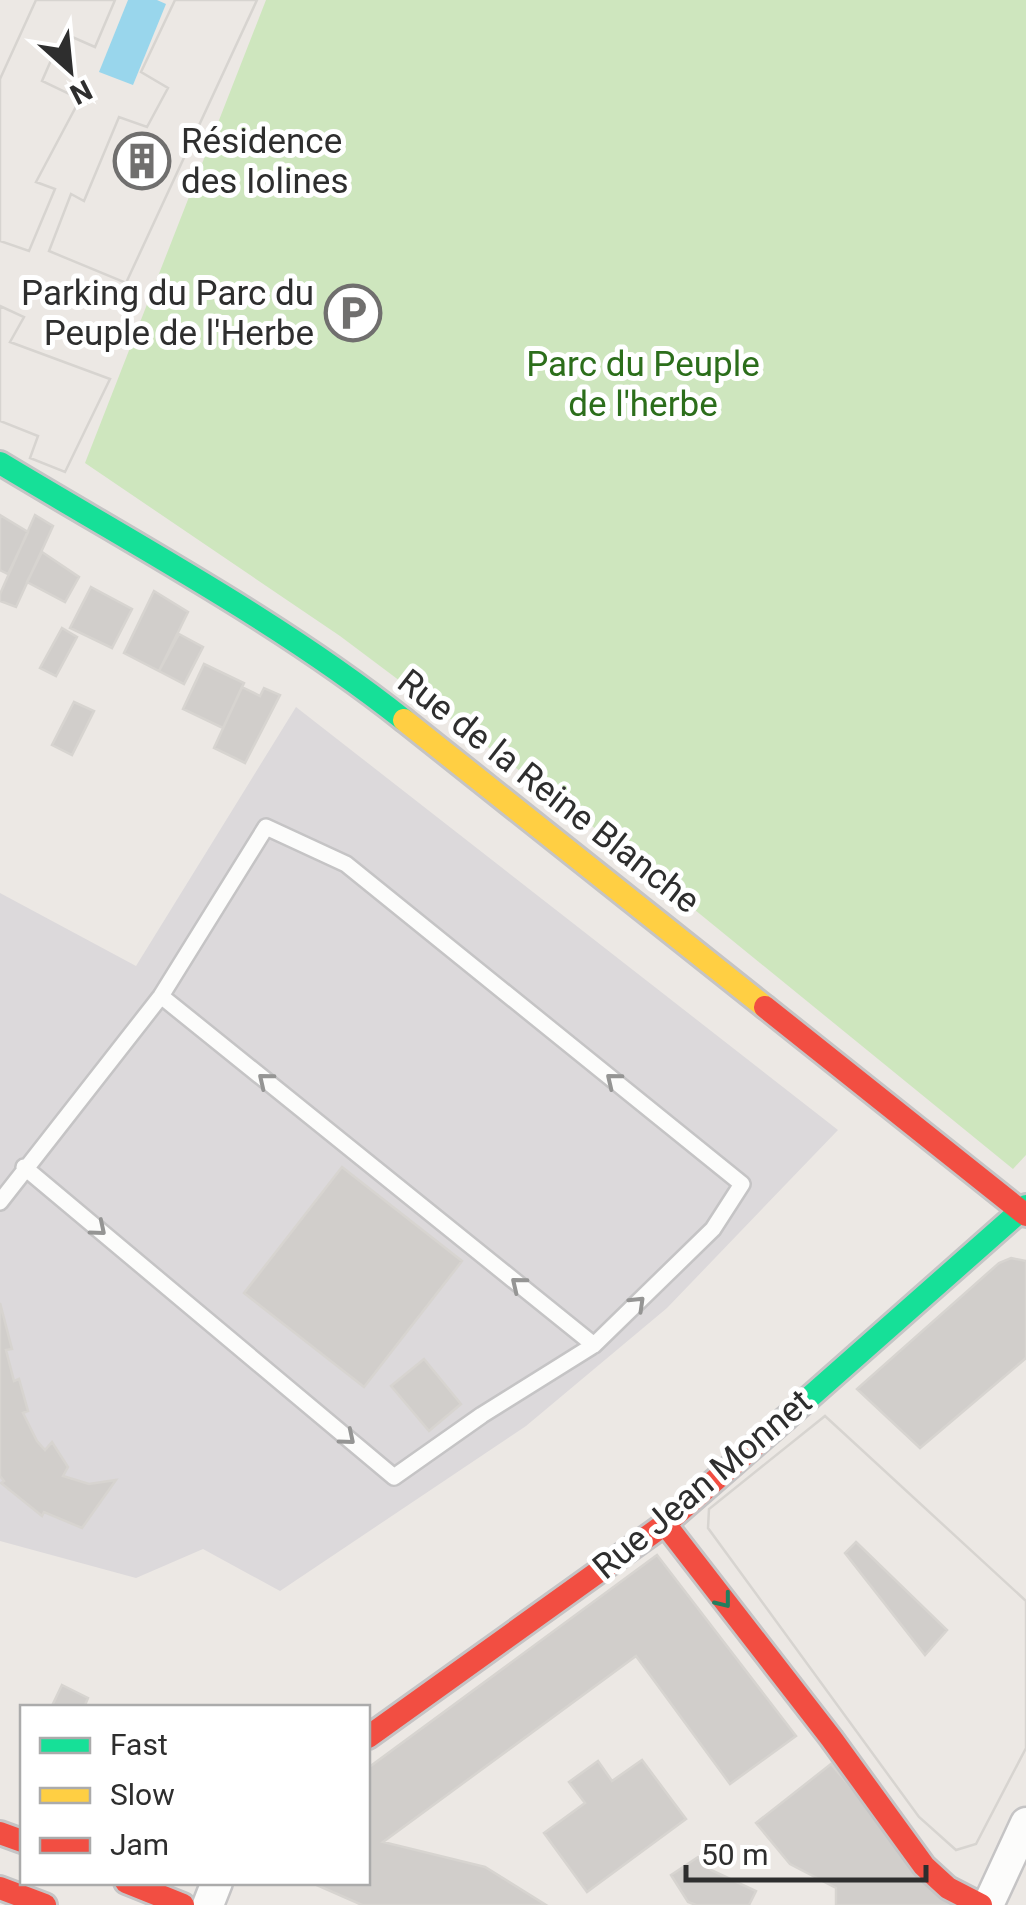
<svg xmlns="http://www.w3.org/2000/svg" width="1026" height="1905" viewBox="0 0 1026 1905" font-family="Roboto,sans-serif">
<rect width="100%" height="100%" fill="#ece8e4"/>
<path fill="#dcd9db" d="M296 707 838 1130 667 1308 526 1426 280 1591 203 1549 136 1578 0 1541V893L136 966Z"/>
<path fill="#cee6be" d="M266 0H1026V1155L1013 1169 576 813 340 636 85 463Z"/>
<path fill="#99d6ec" d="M128 0H157L166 4 133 85 99 72Z"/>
<path fill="#d1cecb" stroke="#d7d4d0" stroke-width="2.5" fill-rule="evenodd" d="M36 0H115L95 47 63 33 42 81 80 99 36 182 55 189 29 251 0 241V79Z
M36 0H115L95 47 63 33 42 81 80 99 36 182 55 189 29 251 0 241V79Z
M175 0H257L126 283 49 251 71 194 84 201 119 117 147 127 168 88 141 72Z
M175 0H257L126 283 49 251 71 194 84 201 119 117 147 127 168 88 141 72Z
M0 306 24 317 10 342 110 379 65 472 30 458 38 436 0 421Z
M0 306 24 317 10 342 110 379 65 472 30 458 38 436 0 421Z
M0 515 28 532 8 574 0 570Z
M35 515 53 526 16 607 0 601V594Z
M42 552 79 577 65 602 27 582Z
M91 587 132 609 112 648 70 628Z
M154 591 188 612 159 671 124 653Z
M62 628 77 637 56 676 40 668Z
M179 634 203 647 184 684 159 671Z
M204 664 244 683 223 728 183 709Z
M242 687 260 696 264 688 280 695 245 763 214 748Z
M74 702 94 711 72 755 52 745Z
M342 1167 462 1261 364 1387 244 1293Z
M1011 1258 1026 1261V1358L920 1448 857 1389 999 1263Z
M0 1303 12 1349 6 1350 14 1381 19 1379 28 1411 23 1413 37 1441 45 1450 52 1442 68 1467 63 1476 89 1484 116 1480 82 1528 44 1512 42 1516 1 1483 4 1481 0 1476Z
M424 1359 461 1404 429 1431 391 1386Z
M825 1416 1026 1601V1748L976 1844 956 1850 919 1817 708 1528 709 1509ZM856 1542 947 1630 925 1655 845 1553Z
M825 1416 1026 1601V1748L976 1844 956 1850 919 1817 708 1528 709 1509Z
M657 1555 796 1736 730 1784 636 1656 383 1842 485 1867 546 1905H362L310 1882H368V1768Z
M62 1685 88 1698 85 1705 91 1708H51Z
M642 1760 686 1819 587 1892 544 1833 585 1803 569 1782 598 1761 612 1781Z
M831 1764 951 1905H836V1888L790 1864 756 1823Z
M698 1857 711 1870 756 1891 749 1905H696L688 1902 671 1875Z"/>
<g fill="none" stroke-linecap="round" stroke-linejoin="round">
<g stroke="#c5c4c5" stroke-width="20">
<path id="lane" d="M161 996 594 1345
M0 1202 161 996 266 827 346 864 742 1184 713 1229 594 1345 482 1415 394 1477 24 1167"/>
</g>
<g stroke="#c5c4c5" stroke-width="35">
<path id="street" d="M208 1905 217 1882
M988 1905 1026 1823"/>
</g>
<g stroke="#c5c4c5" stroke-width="28">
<path id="fast" d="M0 463C134 544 282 623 404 720
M785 1419 1026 1206"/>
</g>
<g stroke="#c5c4c5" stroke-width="28">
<path id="slow" d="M404 720 765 1007"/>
</g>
<g stroke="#c5c4c5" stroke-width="28">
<path id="jam" d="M765 1007 1026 1215
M665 1524 831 1738 924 1866 948 1888 981 1905
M368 1737 665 1524 785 1419
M0 1833 22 1841
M126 1882 183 1905
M0 1888 45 1905"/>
</g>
<use href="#lane" stroke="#fcfcfb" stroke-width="15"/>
<use href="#street" stroke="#fcfcfb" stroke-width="30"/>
<use href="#fast" stroke="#16e098" stroke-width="22"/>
<use href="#slow" stroke="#ffcf43" stroke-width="22"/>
<use href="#jam" stroke="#f24e42" stroke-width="22"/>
</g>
<defs><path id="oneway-chevron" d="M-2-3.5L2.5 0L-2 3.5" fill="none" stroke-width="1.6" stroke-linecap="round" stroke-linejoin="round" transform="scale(2.5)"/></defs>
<g stroke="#959594">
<use href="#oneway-chevron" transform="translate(265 1080) rotate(-141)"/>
<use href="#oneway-chevron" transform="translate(613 1080) rotate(-141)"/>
<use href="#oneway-chevron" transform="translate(99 1229) rotate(40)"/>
<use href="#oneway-chevron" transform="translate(518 1284) rotate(-141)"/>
<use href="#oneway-chevron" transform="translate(638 1303) rotate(-44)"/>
<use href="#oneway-chevron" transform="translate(348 1438) rotate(40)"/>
</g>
<use stroke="#237e5e" href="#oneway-chevron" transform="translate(724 1601) rotate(52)"/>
<defs>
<g id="building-ring" transform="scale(2.875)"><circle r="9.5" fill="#fff" stroke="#706f6e" stroke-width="1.5"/><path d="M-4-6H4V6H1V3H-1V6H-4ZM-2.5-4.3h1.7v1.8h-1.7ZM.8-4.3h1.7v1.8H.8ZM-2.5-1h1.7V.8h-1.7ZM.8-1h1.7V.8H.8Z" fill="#706f6e"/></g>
<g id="parking-ring" transform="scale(2.875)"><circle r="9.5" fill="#fff" stroke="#706f6e" stroke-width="1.5"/><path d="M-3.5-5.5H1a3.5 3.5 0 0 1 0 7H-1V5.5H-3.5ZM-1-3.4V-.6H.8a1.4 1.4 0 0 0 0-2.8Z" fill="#706f6e"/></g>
</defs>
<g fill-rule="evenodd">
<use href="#building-ring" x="142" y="161"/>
<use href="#parking-ring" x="353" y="313"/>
</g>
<g text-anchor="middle" stroke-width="10" stroke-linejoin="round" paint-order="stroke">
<g font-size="35" fill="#2e2e2e" stroke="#fff" text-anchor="start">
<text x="181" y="153">Résidence<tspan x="181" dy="40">des Iolines</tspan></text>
<text x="314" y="305" text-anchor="end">Parking du Parc du<tspan x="314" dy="40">Peuple de l'Herbe</tspan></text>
</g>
<g font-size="35" fill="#2c6e1b" stroke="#fff">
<text x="643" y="376">Parc du Peuple<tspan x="643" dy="40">de l'herbe</tspan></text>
</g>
<g font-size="35" fill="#2e2e2e" stroke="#fff">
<text transform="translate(549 791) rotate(38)" y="12">Rue de la Reine Blanche</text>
<text transform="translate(702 1484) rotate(-40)" y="12">Rue Jean Monnet</text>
</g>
</g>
<rect x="20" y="1705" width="350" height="180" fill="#ffffff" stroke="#ababab" stroke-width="2.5"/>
<rect x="40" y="1738" width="50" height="15" fill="#16e098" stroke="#ababab" stroke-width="2.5"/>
<text x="110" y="1755" font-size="30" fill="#2e2e2e">Fast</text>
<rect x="40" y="1788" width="50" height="15" fill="#ffcf43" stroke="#ababab" stroke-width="2.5"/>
<text x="110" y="1805" font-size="30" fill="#2e2e2e">Slow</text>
<rect x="40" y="1838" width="50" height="15" fill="#f24e42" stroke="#ababab" stroke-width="2.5"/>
<text x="110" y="1855" font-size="30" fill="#2e2e2e">Jam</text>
<g transform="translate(70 70) rotate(153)" stroke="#ffffff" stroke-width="8" paint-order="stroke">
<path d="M0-8L18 38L0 25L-18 38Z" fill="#2e2e2e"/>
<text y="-15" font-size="28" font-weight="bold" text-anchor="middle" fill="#2e2e2e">N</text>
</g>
<path d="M686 1865v15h240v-15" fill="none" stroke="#2e2e2e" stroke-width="5"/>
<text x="701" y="1865" font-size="30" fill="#2e2e2e" stroke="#ffffff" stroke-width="8" paint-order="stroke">50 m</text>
</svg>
